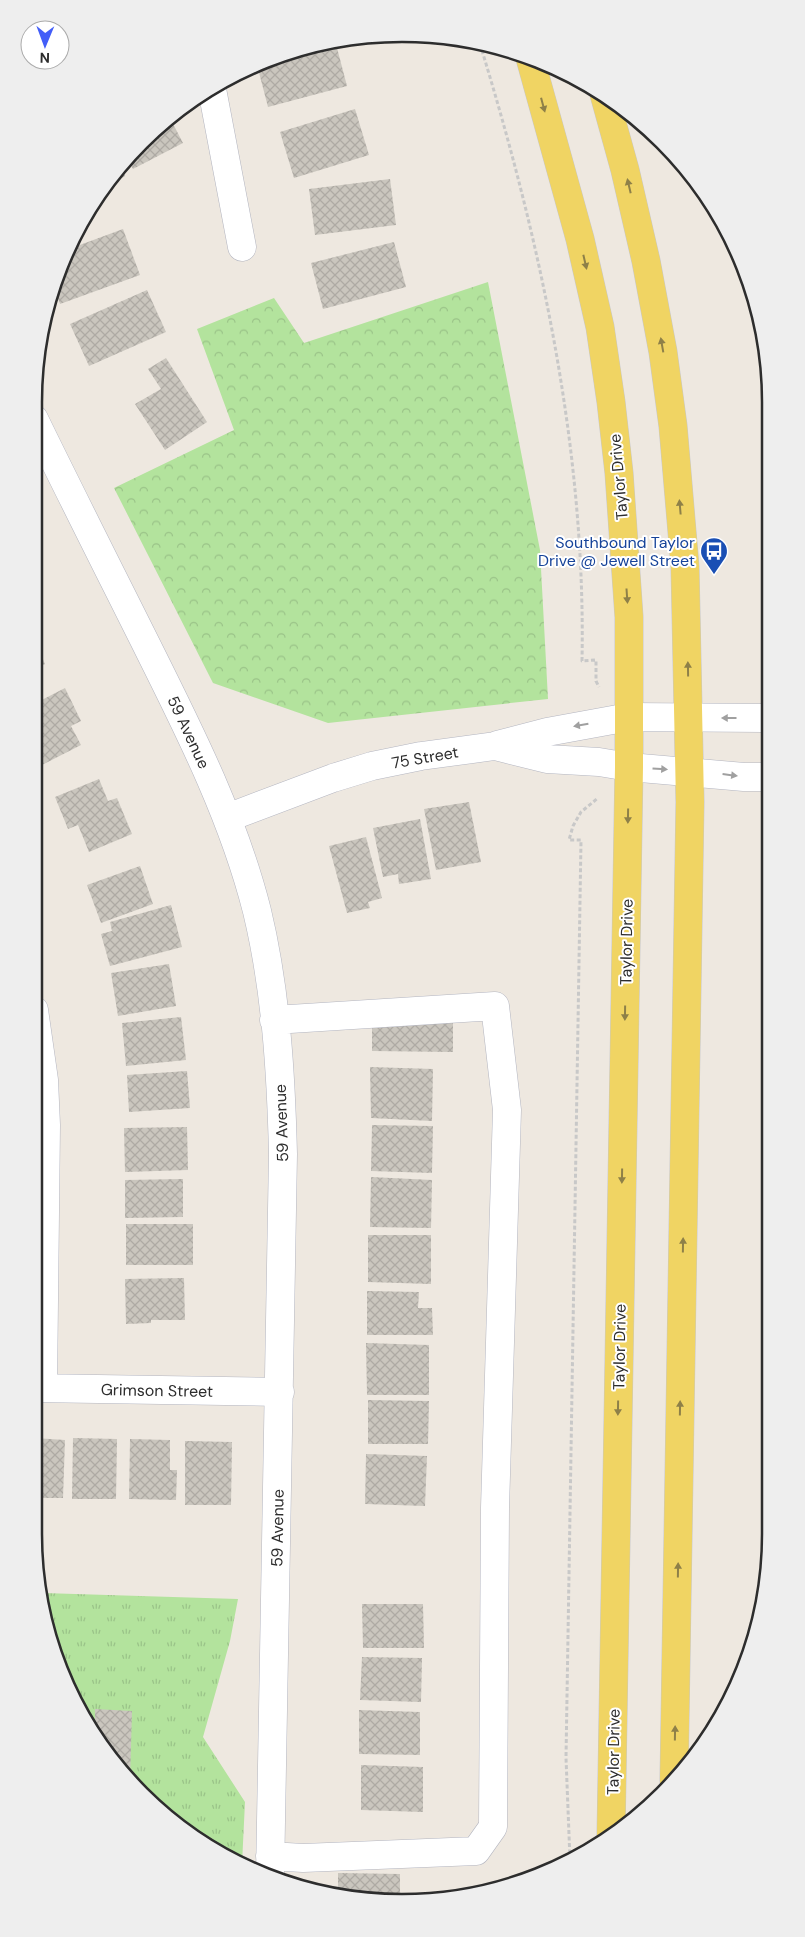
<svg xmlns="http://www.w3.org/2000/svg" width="805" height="1937" viewBox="0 0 805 1937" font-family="'DM Sans',sans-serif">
<defs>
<pattern id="forest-crowns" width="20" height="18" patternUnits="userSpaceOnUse" patternTransform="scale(1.25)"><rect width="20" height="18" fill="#b3e39d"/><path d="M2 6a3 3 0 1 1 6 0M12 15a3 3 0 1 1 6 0" fill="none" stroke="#9ac388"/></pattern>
<pattern id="park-tufts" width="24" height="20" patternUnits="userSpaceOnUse" patternTransform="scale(1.25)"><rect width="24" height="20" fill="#b3e39d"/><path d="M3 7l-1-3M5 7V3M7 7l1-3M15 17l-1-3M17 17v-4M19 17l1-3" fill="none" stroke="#9ac388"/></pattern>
<pattern id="building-cross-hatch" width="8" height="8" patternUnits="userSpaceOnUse" patternTransform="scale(1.25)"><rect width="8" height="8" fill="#cac6be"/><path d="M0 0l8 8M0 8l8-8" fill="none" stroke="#aeaaa4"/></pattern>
</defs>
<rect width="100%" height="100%" fill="#eee8e0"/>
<path fill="url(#forest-crowns)" d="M488 282 540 550 548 699 328 723 213 683 114 488 234 430 197 329 274 298 304 343Z"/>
<path fill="url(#park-tufts)" d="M43 1593 238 1599 230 1641 203 1737 245 1802 242 1864 218 1854 125 1777 83 1719 53 1653Z"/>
<path fill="url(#building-cross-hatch)" d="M336 44 347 86 268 107 257 65Z
M355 109 369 155 294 178 280 132Z
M170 118 183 143 133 169 127 158Z
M120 166 125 176 105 188Z
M390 179 396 225 315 235 309 189Z
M123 229 140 275 60 304 53 284 69 249Z
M394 242 406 287 323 309 311 263Z
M147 290 166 332 89 366 70 324Z
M166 358 207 422 165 450 135 404 161 389 148 369Z
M34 638 45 664 34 669Z
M65 688 81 721 71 726 81 745 40 766 34 753V704Z
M99 779 108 801 117 798 132 834 89 852 78 825 68 829 55 797Z
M469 802 481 862 436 870 424 809Z
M420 819 431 879 399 884 398 874 383 877 373 828Z
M366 837 382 898 368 902 370 908 347 913 329 846Z
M140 866 153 904 101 923 87 885Z
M171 905 182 947 110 966 101 934 112 931 110 922Z
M169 964 176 1006 118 1016 111 973Z
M372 1016H453V1052L372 1051Z
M181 1017 186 1060 126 1066 122 1023Z
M370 1067 433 1069 432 1121 371 1118Z
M187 1071 190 1108 129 1112 127 1075Z
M372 1125 433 1126 432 1173 371 1171Z
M187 1127 188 1170 125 1172 124 1128Z
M371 1177 432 1180 431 1228 370 1227Z
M183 1179V1217L125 1218V1180Z
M126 1224H193V1265H126Z
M368 1235H431V1284L368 1282Z
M184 1278 185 1320H151V1323L126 1324 125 1279Z
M367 1291 419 1292 418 1308H432L433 1335H367Z
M366 1343 429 1345V1395H367Z
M368 1400 429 1401 428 1444H368Z
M34 1438 65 1440 63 1498H34Z
M73 1438 117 1439 116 1499H72Z
M130 1439 170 1440V1470H177L176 1500 129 1499Z
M185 1441 232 1442 231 1505H185Z
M366 1454 427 1456 425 1506 365 1504Z
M362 1604H423L424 1648H363Z
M362 1657 422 1658 421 1702 360 1700Z
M95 1709 132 1711 130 1782 125 1777 95 1735Z
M359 1710 420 1712V1755L359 1754Z
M361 1765 423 1767V1812L361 1810Z
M338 1873 400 1874V1899L354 1900 338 1896Z"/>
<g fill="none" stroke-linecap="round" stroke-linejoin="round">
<g stroke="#b3b5c0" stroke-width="29">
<path id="minor" d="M212 89 242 247
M34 419C72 497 111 574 150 652 192 736 234 820 257 911 276 990 281 1073 283 1154L270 1877
M497 745 547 732 629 717 769 718
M227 818 333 778 372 766 421 756 495 746 547 759 599 762 629 767 744 777H769
M34 1010 44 1080 46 1125 43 1388
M34 1388 280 1392
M270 1856 303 1858 476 1851 493 1827 495 1508 507 1110 495 1006 274 1020"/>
</g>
<g stroke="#c8c8c8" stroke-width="29">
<path id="major" d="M530 58 580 239 600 327 611 402 619 473 629 617V767L611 1836
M604 94 625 170 646 261 663 352 673 426 685 567 690 802 674 1781"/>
</g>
<path stroke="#c8c8c8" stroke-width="3" stroke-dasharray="4 2.5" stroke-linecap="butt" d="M480 44C541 243 586 451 582 661L596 660V681L599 687
M570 1860 566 1758 581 840H569L573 826 581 812 598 798"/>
<use href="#minor" stroke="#fff" stroke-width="28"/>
<use href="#major" stroke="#f0d463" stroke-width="28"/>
</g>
<defs><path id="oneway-solid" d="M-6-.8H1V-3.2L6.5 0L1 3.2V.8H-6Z" transform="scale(1.25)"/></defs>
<g fill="#8e8048">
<use href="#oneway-solid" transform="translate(543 105) rotate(75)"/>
<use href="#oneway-solid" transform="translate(629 186) rotate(-103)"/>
<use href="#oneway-solid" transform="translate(585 262) rotate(77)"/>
<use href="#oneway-solid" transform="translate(662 345) rotate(-100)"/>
<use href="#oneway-solid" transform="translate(680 507) rotate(-95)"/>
<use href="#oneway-solid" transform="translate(627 596) rotate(86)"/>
<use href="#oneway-solid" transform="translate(688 669) rotate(-91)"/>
<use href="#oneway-solid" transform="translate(628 816) rotate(91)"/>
<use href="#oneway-solid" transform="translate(625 1013) rotate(91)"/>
<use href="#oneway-solid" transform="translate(622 1176) rotate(91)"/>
<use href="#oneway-solid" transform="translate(683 1245) rotate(-89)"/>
<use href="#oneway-solid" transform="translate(618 1408) rotate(91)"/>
<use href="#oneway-solid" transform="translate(680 1408) rotate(-89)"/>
<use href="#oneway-solid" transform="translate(678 1570) rotate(-89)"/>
<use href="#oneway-solid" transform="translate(675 1733) rotate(-89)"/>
</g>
<g fill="#a0a0a0">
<use href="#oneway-solid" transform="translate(729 718) rotate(180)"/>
<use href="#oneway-solid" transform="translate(581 725) rotate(170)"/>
<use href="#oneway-solid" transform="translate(660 769) rotate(4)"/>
<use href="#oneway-solid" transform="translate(730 775) rotate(7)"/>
</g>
<defs>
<g id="bus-pin" transform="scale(1.4375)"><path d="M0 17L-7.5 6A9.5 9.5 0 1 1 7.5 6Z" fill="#1a4fb4" stroke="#fff"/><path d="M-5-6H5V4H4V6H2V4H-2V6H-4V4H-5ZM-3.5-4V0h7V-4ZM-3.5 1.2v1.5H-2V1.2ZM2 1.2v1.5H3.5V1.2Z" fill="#fff"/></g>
</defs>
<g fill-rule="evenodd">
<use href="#bus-pin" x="714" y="551"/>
</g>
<g text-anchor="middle" stroke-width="4" stroke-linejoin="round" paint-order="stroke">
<g font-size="16" fill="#2d2d2d" stroke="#fff">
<text transform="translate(618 477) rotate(-95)" y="6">Taylor Drive</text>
<text transform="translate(189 732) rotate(65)" y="6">59 Avenue</text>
<text transform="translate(425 757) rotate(-10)" y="6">75 Street</text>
<text transform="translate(626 942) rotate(-89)" y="6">Taylor Drive</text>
<text transform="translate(281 1123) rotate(-92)" y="6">59 Avenue</text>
<text transform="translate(619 1347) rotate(-89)" y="6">Taylor Drive</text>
<text transform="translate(157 1390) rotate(1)" y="6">Grimson Street</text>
<text transform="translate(277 1528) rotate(-89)" y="6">59 Avenue</text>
<text transform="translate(613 1752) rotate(-89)" y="6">Taylor Drive</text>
</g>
<g font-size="16" fill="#164399" stroke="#fff" text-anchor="end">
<text x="695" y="548">Southbound Taylor<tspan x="695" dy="18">Drive @ Jewell Street</tspan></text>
</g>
</g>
<path d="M0 0H805V1937H0ZM402 42H402A360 360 0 0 1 762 402V1534A360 360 0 0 1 402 1894H402A360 360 0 0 1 42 1534V402A360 360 0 0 1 402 42Z" fill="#eee" fill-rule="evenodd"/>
<path fill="none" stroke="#2d2d2d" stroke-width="2.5" d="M402 42H402A360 360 0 0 1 762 402V1534A360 360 0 0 1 402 1894H402A360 360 0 0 1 42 1534V402A360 360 0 0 1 402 42Z"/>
<g transform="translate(45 45) rotate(181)"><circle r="24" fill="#ffffff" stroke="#ababab"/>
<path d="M0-4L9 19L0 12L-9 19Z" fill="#435ef8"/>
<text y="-8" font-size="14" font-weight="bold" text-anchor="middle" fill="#2d2d2d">N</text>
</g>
</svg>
